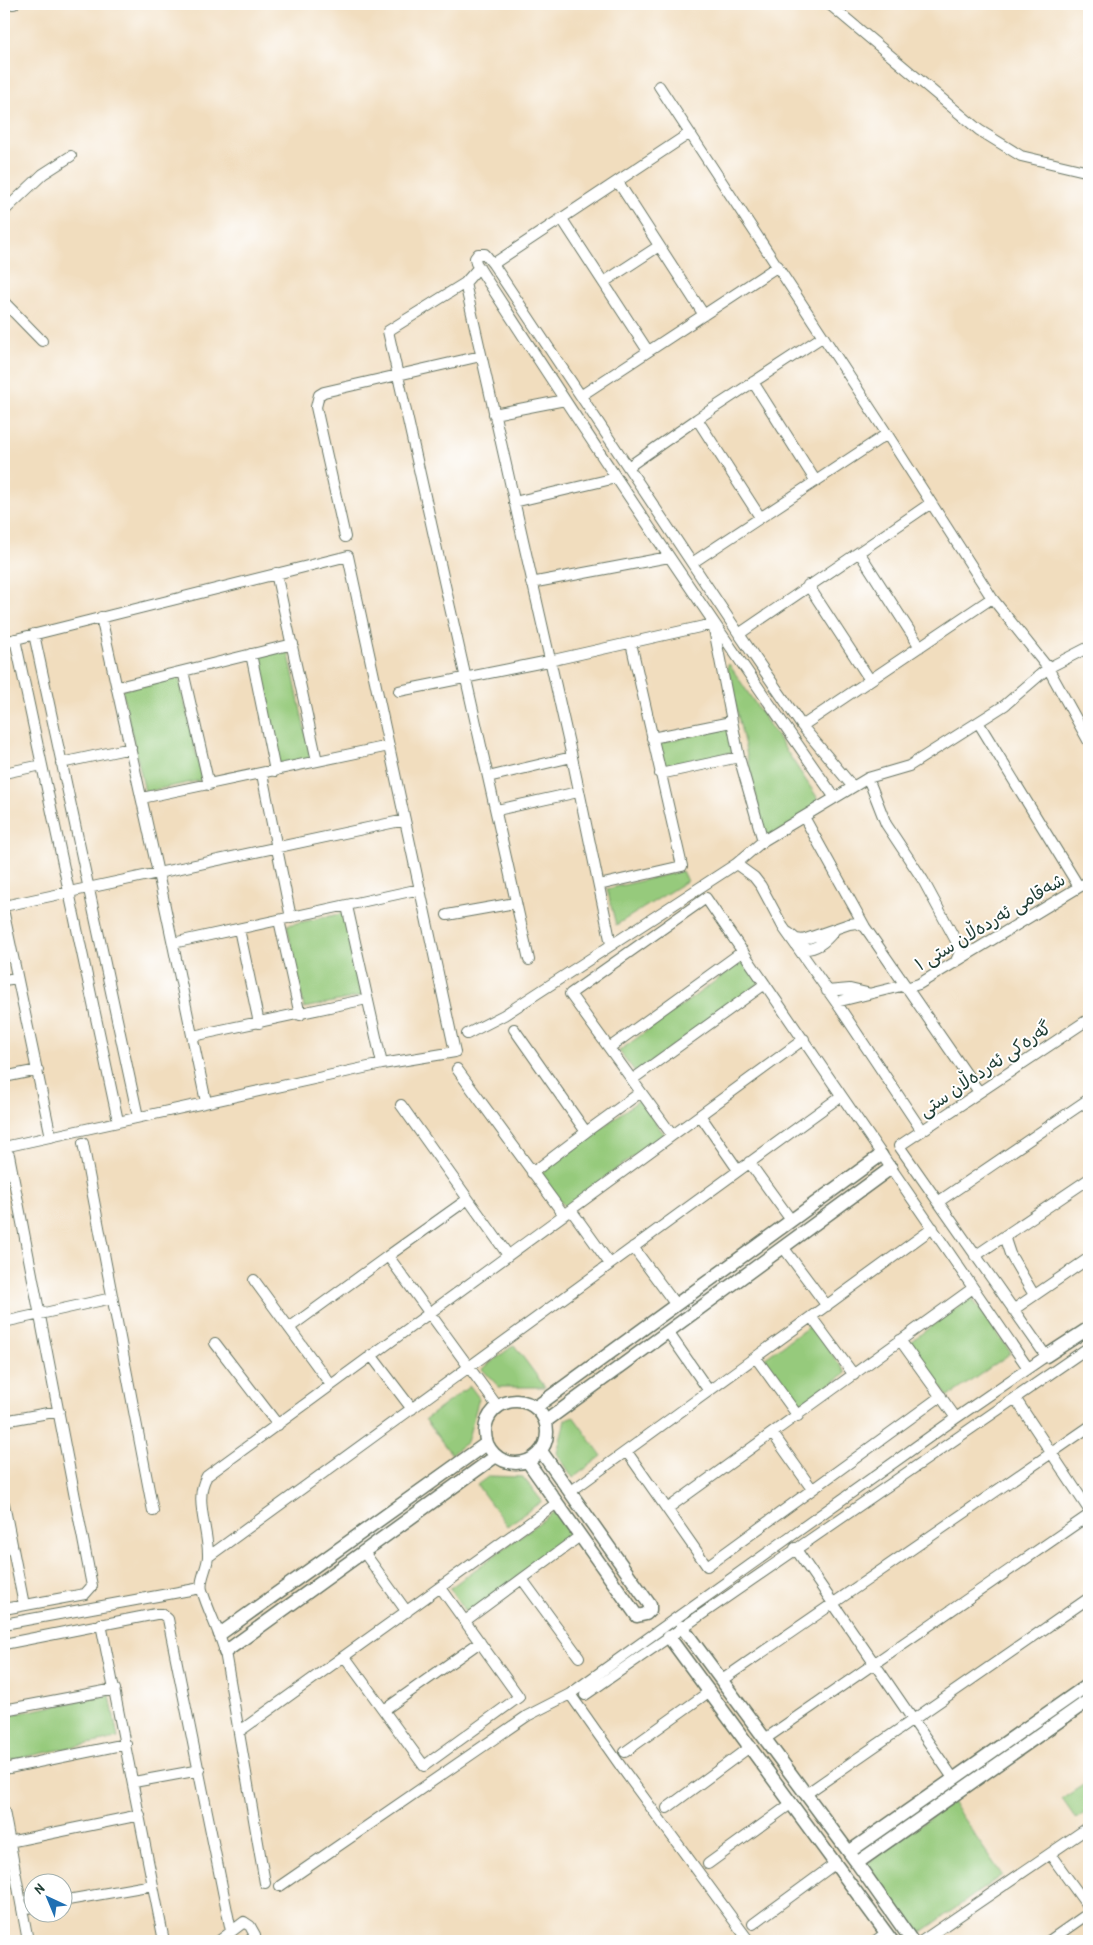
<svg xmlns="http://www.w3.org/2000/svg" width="1093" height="1945" viewBox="0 0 1093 1945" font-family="'Patrick Hand','Playpen Sans Arabic',sans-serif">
<rect width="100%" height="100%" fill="#fff"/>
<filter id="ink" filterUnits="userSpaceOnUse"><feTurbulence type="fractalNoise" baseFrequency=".02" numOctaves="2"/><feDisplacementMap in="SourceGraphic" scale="10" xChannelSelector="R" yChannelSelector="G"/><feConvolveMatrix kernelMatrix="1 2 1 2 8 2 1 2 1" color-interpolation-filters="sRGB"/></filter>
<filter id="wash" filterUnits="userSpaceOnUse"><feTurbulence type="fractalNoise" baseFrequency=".0096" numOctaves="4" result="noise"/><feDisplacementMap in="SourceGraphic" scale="20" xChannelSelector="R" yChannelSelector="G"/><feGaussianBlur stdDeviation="1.12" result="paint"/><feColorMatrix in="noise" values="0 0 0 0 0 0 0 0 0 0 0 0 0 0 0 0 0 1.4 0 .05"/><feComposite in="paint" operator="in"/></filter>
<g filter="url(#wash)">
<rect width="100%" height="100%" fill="#f1ddbe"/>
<path fill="#96ca7b" stroke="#5a8458" d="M288 650 311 759 279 766 256 657Z
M729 664 817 797 816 808 766 840 727 667Z
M179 677 202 780 145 792 122 690Z
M728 728 733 752 664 766 659 743Z
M682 871 687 881 616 925 607 889Z
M345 913 362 996 304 1008 287 925Z
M743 961 759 983 636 1073 619 1051Z
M639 1100 664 1134 565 1207 540 1174Z
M971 1297 1011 1353 948 1397 910 1342Z
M811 1325 846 1373 799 1407 764 1359Z
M514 1345 545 1387H499L482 1369Z
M470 1386 479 1398 467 1442 451 1454 425 1419Z
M573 1416 602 1456 573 1478 557 1453 565 1420Z
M489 1476 523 1477 542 1501 507 1526 477 1485Z
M555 1511 572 1536 468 1613 465 1612 450 1588Z
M110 1695 118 1738 4 1761V1716Z
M1089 1781V1810L1076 1819 1062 1799Z
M952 1802 1002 1875 919 1934H915L866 1864Z"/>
</g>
<g filter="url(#ink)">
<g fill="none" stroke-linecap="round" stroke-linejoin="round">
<g stroke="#687564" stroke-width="12">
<path id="minor" d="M7 4H14
M829 4 979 130 1021 156 1089 172
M659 86 887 434 992 598 1048 668 1089 742
M618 182 704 315
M4 211 43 174 71 156
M562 219 648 351
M493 264 690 133
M479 267 465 283 388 331 529 960
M604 282 659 246
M465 283 572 757 611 944
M4 302 42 341
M753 382 815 480
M582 395 778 266
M494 414 565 400
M697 419 760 517
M628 467 697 419 822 337
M514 502 616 478
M345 537 316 407 319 395 324 392 481 356
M859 552 920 647
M692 563 887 434
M276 573 317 761
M531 583 669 557
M808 585 870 680
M101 617 158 873 206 1102
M34 634 138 1117
M739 634 931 503
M15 639 118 1121
M4 642 348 556 455 1052 382 1064 4 1147
M251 654 275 771
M183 671 209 785
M118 687 293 644
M399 691 549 661 713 624 739 757 763 841
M978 722 1079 887
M802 726 992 598
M652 738 731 722
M61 763 131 748
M4 773 42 765
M262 774 291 918
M660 774 739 757
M488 777 572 757
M868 778 886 824 923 880 956 941 960 952 956 961
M142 798 389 746
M835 798C712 622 592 444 476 263L475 258 478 254H485L493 264 739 634 802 726 853 787
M497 810 578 792
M804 817 865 927 979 1092
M599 885 682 866 631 643
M4 906 405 820
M347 906 382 1064
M4 914 51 1137
M447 915 515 903
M279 920 300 1015
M239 929 259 1023
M789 933 796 939 803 940 849 924 857 923 865 927
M173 943 420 889
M798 948C813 952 825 943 834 931
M4 980 17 978
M827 991 850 989 867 993
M836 1002 901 986 906 988 919 984 1089 881
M514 1029 586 1132 641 1092
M467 1034 504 1015 736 864
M193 1036 367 999
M609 1048 743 951
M457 1069 564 1215
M4 1077 38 1070
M633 1079 765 984
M401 1105 508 1255
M700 1115 738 1170
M922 1131 838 1005 783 927 761 886 754 877 736 864 763 841 868 778 909 766 1005 705 1048 668 1089 647
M672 1135 570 994 706 898 1028 1368
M83 1143 153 1511
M749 1162 791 1220
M532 1173 586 1132
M468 1199 388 1256 498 1407
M938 1202 1089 1099
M571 1210 610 1264
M1008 1234 1005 1239 1010 1254 1034 1295
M633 1247 676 1305
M783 1247 827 1306
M975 1256 1089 1179
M254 1280 331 1385
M1013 1310 1089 1258
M812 1318 854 1375
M4 1322 112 1298
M289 1328 388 1256
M668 1332 709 1391
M900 1340 956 1418
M215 1343 278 1425
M371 1355 412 1409
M756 1358 798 1416
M1015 1398 1089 1510
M4 1421 59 1411
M773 1434 812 1489
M627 1452 707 1566 941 1396
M570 1492 933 1228
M4 1504 24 1605
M667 1509 973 1288
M795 1548 953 1778
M363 1551 407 1612
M208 1557 841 1096
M522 1579 579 1657
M4 1609 85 1594 92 1586 9 1155
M465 1621 580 1536
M4 1624 201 1588
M101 1624 164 1941
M4 1644 156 1614H162L168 1619 231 1931
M345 1657 424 1766 519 1697 441 1588
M722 1680 1089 1427
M570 1694 622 1768 749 1941
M585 1695 1089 1347
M4 1710 115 1689
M384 1710 480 1642
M240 1731 557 1503
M765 1739 1089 1515
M625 1752 710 1691
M4 1769 126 1744
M134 1782 200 1770
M806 1794 1089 1598
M667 1808 751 1746
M4 1811 28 1941
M4 1843 140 1815
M1050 1854 1089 1908
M708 1864 792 1803
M265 1883 225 1652C219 1630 208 1611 202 1590 199 1580 208 1567 208 1556 209 1531 193 1498 207 1476L804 1039
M280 1886 527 1716 570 1694 956 1418 1046 1356 899 1146 1089 1019
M62 1901 153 1885
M22 1909 32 1907
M753 1924 836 1863
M219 1941 244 1922 250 1926 255 1935 249 1941
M875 1941 886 1933
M922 1941 1089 1827
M1049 1941 1089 1913"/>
</g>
<g stroke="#687564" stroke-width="15">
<path id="tertiary" d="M1046 1356 1089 1328
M485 1432a31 31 0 1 1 62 0a31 31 0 1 1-62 0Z
M536 1407 881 1155
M546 1421 891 1168
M528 1462 637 1616 646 1614 650 1610V1605L541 1451
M682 1627 857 1863 912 1941
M220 1634 487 1443
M669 1637 892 1941
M225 1652 496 1456
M849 1852 1089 1684
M857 1863 1089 1700"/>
</g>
<use href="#minor" stroke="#fff" stroke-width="10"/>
<use href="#tertiary" stroke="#fff" stroke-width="12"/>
</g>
</g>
<g text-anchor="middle" stroke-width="4" stroke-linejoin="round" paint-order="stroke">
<g font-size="18" fill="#1f3d34" stroke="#fff">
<text transform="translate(990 922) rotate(-31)" y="6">شەقامی ئەردەڵان ستی ١</text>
<text transform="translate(985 1069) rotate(-34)" y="6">گەرەکی ئەردەڵان ستی</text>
</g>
</g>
<rect width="1093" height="1945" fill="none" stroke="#fff" stroke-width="20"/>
<g transform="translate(48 1898) rotate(316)"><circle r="24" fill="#ffffff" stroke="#a5b1ae"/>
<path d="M0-4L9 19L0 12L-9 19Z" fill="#1f6fb2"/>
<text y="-8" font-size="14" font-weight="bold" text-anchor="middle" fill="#1f3d34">N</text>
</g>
</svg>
